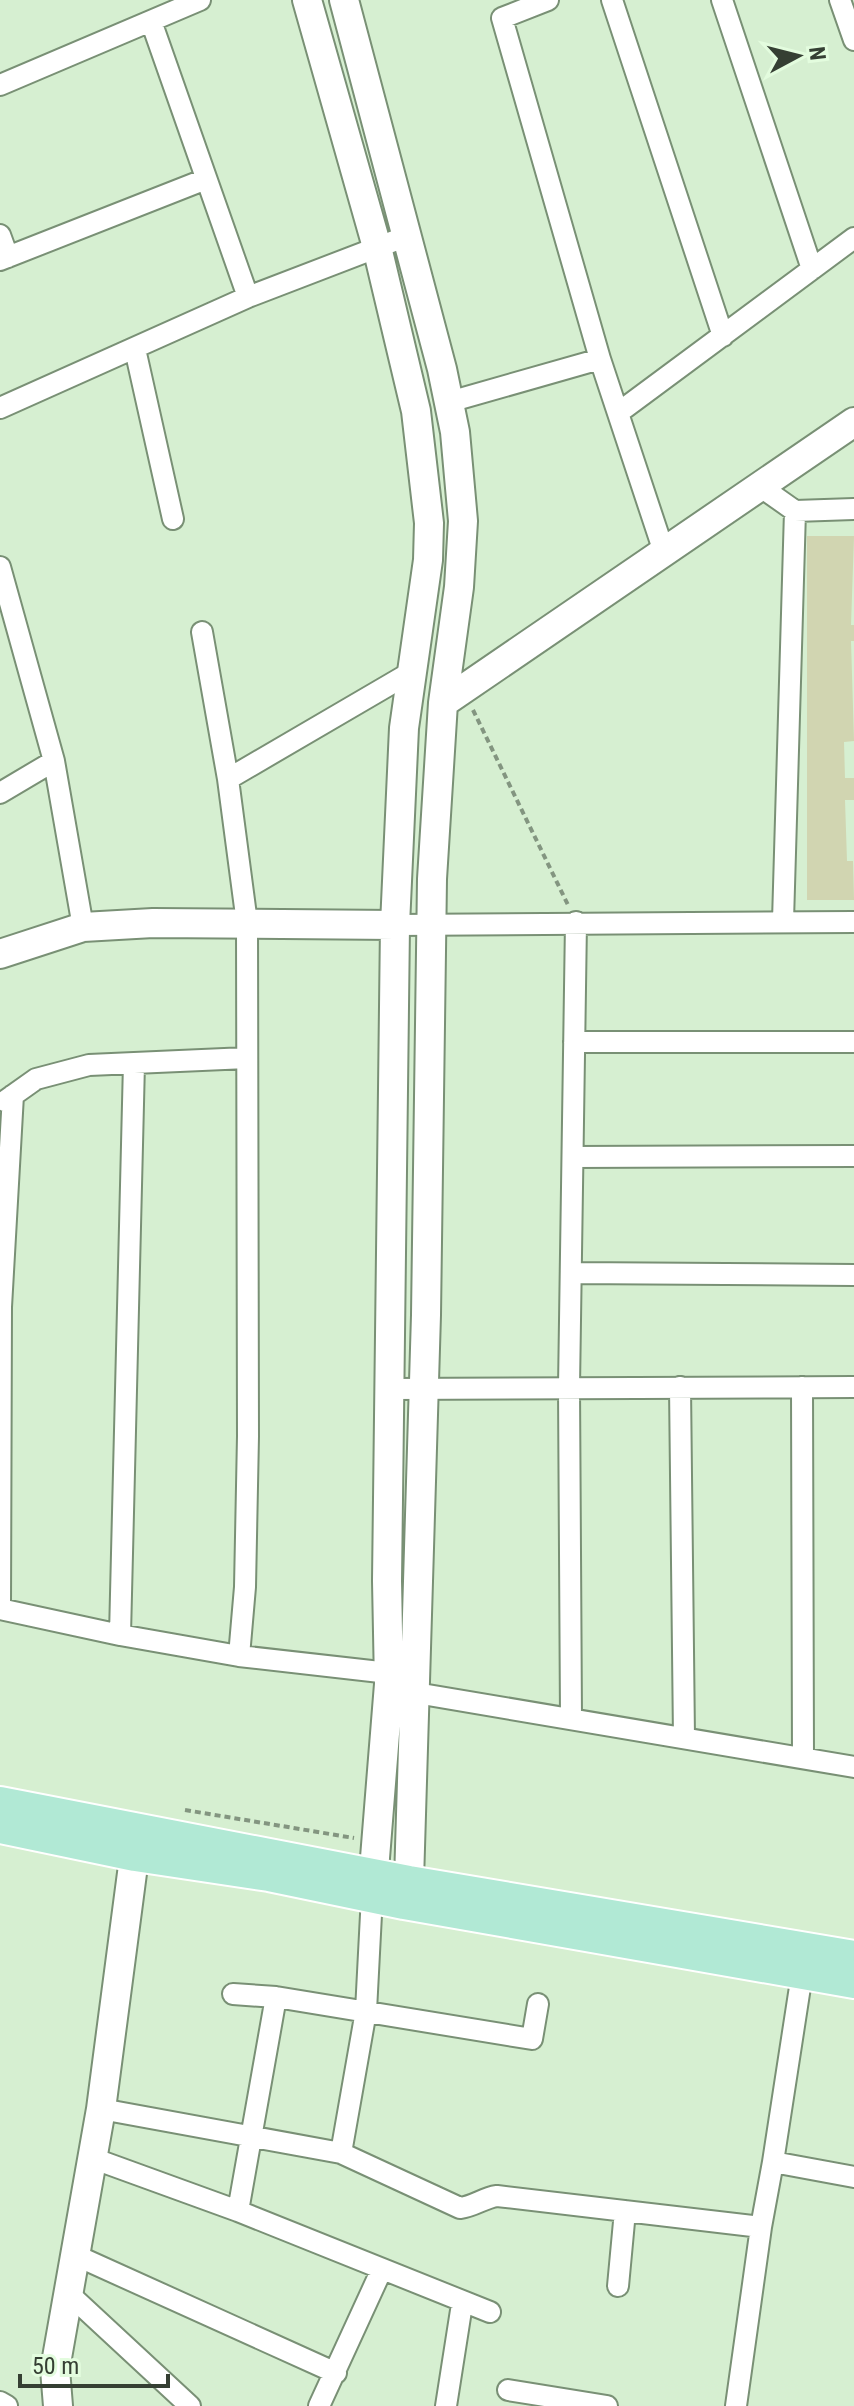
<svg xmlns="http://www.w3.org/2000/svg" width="854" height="2406" viewBox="0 0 854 2406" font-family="'Roboto Condensed',sans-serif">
<rect width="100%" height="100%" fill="#d6efd1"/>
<path fill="#d1d5b1" d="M807 536H854L851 625H854V641H851L854 741 844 742 845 778H854V800H845L847 861H853L854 900H807Z"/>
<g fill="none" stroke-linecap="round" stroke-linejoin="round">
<g stroke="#799075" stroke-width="24">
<path id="street" d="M548 0 502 18 600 359
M612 0 723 336
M722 0 812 269
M840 0 854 40
M151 21 248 297
M0 85 200 0
M0 235 8 257
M0 260 206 179
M135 349 173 519
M449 402 600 359 664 552
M0 408 248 297 407 236
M618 413 854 238
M761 487 795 511 854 509
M0 567 54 761 83 927
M202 632 228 779
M0 793 54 761
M783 921 795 511
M395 925 854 922
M574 1042H854
M134 1063 120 1635 239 1656
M5 1101 36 1079 89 1065 247 1058
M573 1157 854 1156
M571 1273 854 1275
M680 1387 684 1738
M802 1387 803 1758
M391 1389 854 1387
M0 1607 1 1307 13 1095
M0 1609 120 1635
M389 1673 239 1656 245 1587 248 1436 247 923 228 779 413 671
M416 1693 854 1767
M571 1718 569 1387 576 922
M372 1895 366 2011 341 2153 460 2208C475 2206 483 2198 497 2196L761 2227 773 2162
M804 1961 773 2162 854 2177
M233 1994 276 1997 532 2039 538 2004
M276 1997 238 2211 490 2312
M101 2109 341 2153
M92 2158 238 2211
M75 2255 336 2373
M618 2286 625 2211
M68 2293 190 2406
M508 2390 607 2406
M0 2402 7 2406
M319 2406 382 2269
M446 2406 462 2304
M736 2406 761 2227"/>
</g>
<g stroke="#799075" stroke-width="32">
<path id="secondary" d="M307 0 377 247 416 411 429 523 428 560 404 728 395 925 387 1581 389 1684 372 1895
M344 0 442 369 455 432 463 521 459 587 443 703 432 879 426 1315 409 1881 404 1903
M443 703 854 422
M0 954 83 927 153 923 395 925
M58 2406 55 2369 101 2109 137 1835"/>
</g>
<g stroke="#fff" stroke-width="34">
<path id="primary" d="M0 1802 409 1881 854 1956
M0 1828 135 1856 269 1876 404 1904 854 1983"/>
</g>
<path stroke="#839580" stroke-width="4" stroke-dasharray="6 4" stroke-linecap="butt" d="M473 710 569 907
M185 1810 354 1838"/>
<use href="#street" stroke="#fff" stroke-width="20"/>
<use href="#secondary" stroke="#fff" stroke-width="28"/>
<use href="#primary" stroke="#b1e9d5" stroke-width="30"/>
</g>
<g transform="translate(798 56) rotate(83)" stroke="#e3fcde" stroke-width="6" paint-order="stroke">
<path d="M0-6L14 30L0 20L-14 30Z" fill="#353f33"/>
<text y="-12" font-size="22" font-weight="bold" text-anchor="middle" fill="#353f33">N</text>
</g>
<path d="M20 2374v12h148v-12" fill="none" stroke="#353f33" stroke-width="4"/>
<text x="32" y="2374" font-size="24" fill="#353f33" stroke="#e3fcde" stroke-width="6" paint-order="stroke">50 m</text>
</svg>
